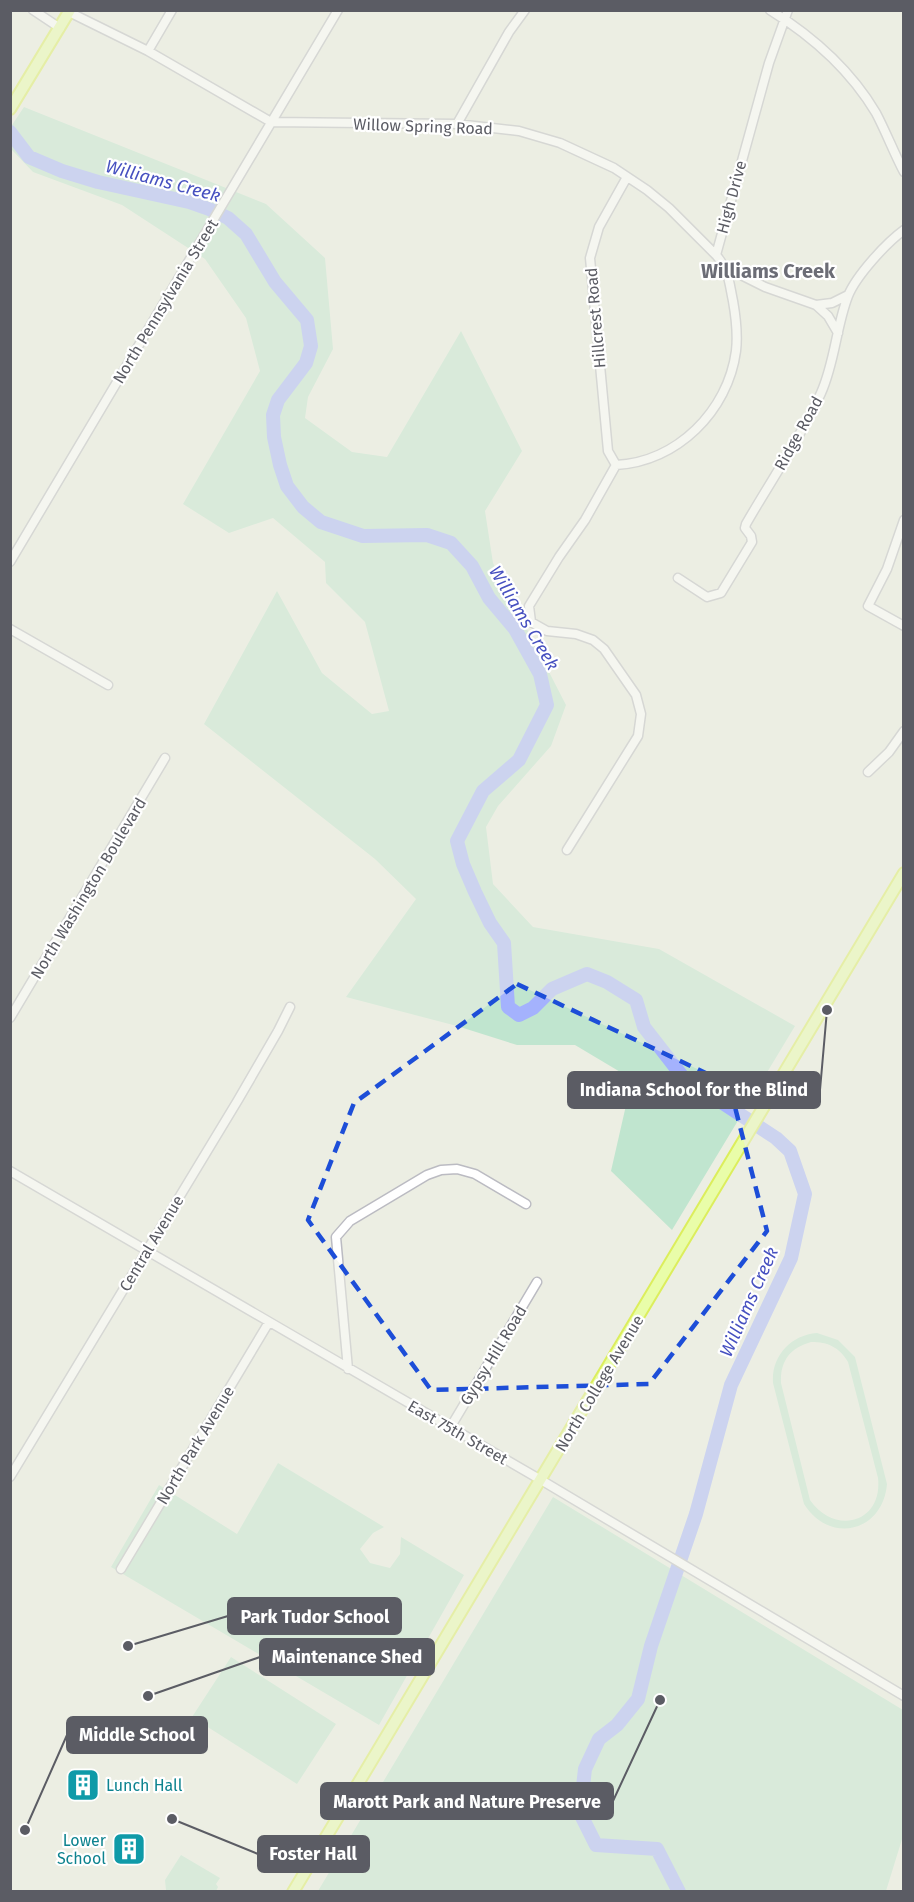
<svg xmlns="http://www.w3.org/2000/svg" width="914" height="1902" viewBox="0 0 914 1902" font-family="'Fira Sans',sans-serif">
<rect width="100%" height="100%" fill="#eceee3"/>
<path fill="#c0e5cf" fill-rule="evenodd" d="M24 107 266 204 325 258 333 349 308 397 305 418 352 452 387 457 461 331 522 451 485 511 493 563 566 705 551 746 498 806 486 827 493 884 533 927 659 949 795 1026 672 1230 611 1171 632 1079 575 1045H517L457 1026 346 997 416 899 375 859 204 724 277 591 322 673 372 714 389 711 365 622 326 583 325 562 273 518 229 533 183 504 260 371 246 318 205 259 122 205 33 172 11 149 10 128Z
M817 1333 838 1340 855 1357 887 1484C883 1532 830 1545 804 1504L773 1383C771 1357 790 1335 817 1333ZM811 1342C828 1342 839 1347 848 1362L878 1478C883 1523 835 1536 810 1500L781 1383C780 1361 790 1348 811 1342Z
M278 1463 384 1527 373 1533 360 1549 370 1563 390 1568 400 1554 401 1537 464 1575 379 1725 111 1567 159 1485 237 1534Z
M553 1497 903 1710V1836L886 1891H318Z
M231 1657 336 1724 297 1784 192 1717Z
M181 1855 220 1878 216 1884 218 1887 216 1891 169 1892 166 1890 165 1880Z"/>
<g fill="none" stroke-linecap="round" stroke-linejoin="round">
<path stroke="#a4b2fd" stroke-width="14" d="M10 132 29 157 62 171 98 182 189 202 209 209 228 218 246 234 275 282 307 320 311 346 306 363 278 400 273 415 274 437 280 465 287 486 303 507 321 522 363 536 427 535 451 543 472 566 489 598 515 629 540 674 547 705 519 760 483 791 457 841 463 864 475 892 490 923 504 943 508 1007 519 1015 533 1008 552 989 587 974 607 982 636 1000 644 1027 686 1081 712 1096 776 1138 790 1151 805 1194 791 1258 731 1385 696 1514 651 1646 638 1699 617 1725 599 1739 585 1769 580 1813 596 1845 657 1849 679 1892"/>
<g stroke="#bbbbc2" stroke-width="11">
<path id="minor" d="M33 10 60 28
M770 10C812 36 851 71 876 113 886 132 894 153 904 172
M69 12 148 51 271 122 457 124 519 131 560 143 614 168 647 190 669 208 716 255
M148 51 172 10
M457 124 509 32 525 10
M727 268 765 287 816 305 828 316 838 333
M816 305 832 303 848 295
M616 465C677 462 728 411 736 351 738 334 736 318 733 301 729 282 729 270 716 255L769 63 788 10
M616 465 608 451 590 258 599 227 627 177
M904 520 887 569 868 606 904 626
M10 562 338 10
M678 578 707 597 721 593 752 542 751 536 745 528 746 524C770 482 801 437 821 393 835 362 836 327 848 296 856 276 886 243 904 230
M10 629 108 685
M868 772 889 752 904 731
M567 850 638 736 641 714 636 695 604 649 593 640 576 634 547 631 531 622 529 606 559 557 585 520 616 465
M10 1018 165 758
M10 1171 541 1480 904 1696
M348 1369 336 1237 350 1221 427 1175 441 1170 457 1169 475 1174 526 1204
M450 1428 537 1282
M10 1477 238 1100 278 1031 290 1007
M121 1569 269 1322"/>
</g>
<g stroke="#dcee5c" stroke-width="14">
<path id="major" d="M10 109 70 10
M293 1892 904 873"/>
</g>
<use href="#minor" stroke="#fff" stroke-width="8"/>
<use href="#major" stroke="#e9fda9" stroke-width="10"/>
</g>
<path d="M0 0H914V1902H0ZM517 984 729 1084 767 1231 649 1384 431 1390 308 1220 354 1103Z" fill="#eceee3" fill-opacity=".55" fill-rule="evenodd"/>
<path fill="none" stroke="#1d4ed8" stroke-width="4.5" stroke-dasharray="12 8" stroke-linejoin="round" d="M517 984 729 1084 767 1231 649 1384 431 1390 308 1220 354 1103Z"/>
<defs>
<g id="building-square" transform="scale(1.725)"><rect x="-9" y="-9" width="18" height="18" rx="4" fill="#0f9aa8" stroke="#fff"/><path d="M-4-6H4V6H1V3H-1V6H-4ZM-2.5-4.3h1.7v1.8h-1.7ZM.8-4.3h1.7v1.8H.8ZM-2.5-1h1.7V.8h-1.7ZM.8-1h1.7V.8H.8Z" fill="#fff"/></g>
</defs>
<g fill-rule="evenodd">
<use href="#building-square" x="83" y="1785"/>
<use href="#building-square" x="129" y="1849"/>
</g>
<g text-anchor="middle" stroke-width="4.5" stroke-linejoin="round" paint-order="stroke">
<g font-size="16" fill="#5b5c64" stroke="#fff">
<text transform="translate(423 126) rotate(2)" y="6">Willow Spring Road</text>
<text transform="translate(731 197) rotate(-75)" y="6">High Drive</text>
<text transform="translate(165 301) rotate(-59)" y="6">North Pennsylvania Street</text>
<text transform="translate(595 318) rotate(-95)" y="6">Hillcrest Road</text>
<text transform="translate(798 433) rotate(-61)" y="6">Ridge Road</text>
<text transform="translate(88 888) rotate(-59)" y="6">North Washington Boulevard</text>
<text transform="translate(151 1243) rotate(-59)" y="6">Central Avenue</text>
<text transform="translate(493 1355) rotate(-59)" y="6">Gypsy Hill Road</text>
<text transform="translate(599 1383) rotate(-59)" y="6">North College Avenue</text>
<text transform="translate(458 1432) rotate(30)" y="6">East 75th Street</text>
<text transform="translate(195 1445) rotate(-59)" y="6">North Park Avenue</text>
</g>
<g font-size="16" fill="#0d838f" stroke="#fff" text-anchor="start">
<text x="106" y="1791">Lunch Hall</text>
<text x="106" y="1846" text-anchor="end">Lower<tspan x="106" dy="18">School</tspan></text>
</g>
<g font-size="18" font-style="italic" fill="#4751c0" stroke="#fff">
<text transform="translate(163 181) rotate(15)" y="6">Williams Creek</text>
<text transform="translate(524 618) rotate(59)" y="6">Williams Creek</text>
<text transform="translate(749 1302) rotate(-66)" y="6">Williams Creek</text>
</g>
<g font-size="20" font-weight="bold" fill="#6c6d76" stroke="#fff">
<text x="768" y="278">Williams Creek</text>
</g>
</g>
<path fill="none" stroke="#5b5c64" stroke-width="2" d="M827 1010L820 1090M128 1646L228 1616M148 1696L260 1657M25 1830L67 1735M660 1700L613 1801M172 1819L258 1854"/>
<g fill="#5b5c64" stroke="#fff" stroke-width="2">
<circle cx="827" cy="1010" r="6"/>
<circle cx="128" cy="1646" r="6"/>
<circle cx="148" cy="1696" r="6"/>
<circle cx="25" cy="1830" r="6"/>
<circle cx="660" cy="1700" r="6"/>
<circle cx="172" cy="1819" r="6"/>
</g>
<g fill="#5b5c64" stroke="#5b5c64" stroke-width="2">
<rect x="568" y="1072" width="252" height="36" rx="6"/>
<rect x="228" y="1598" width="173" height="36" rx="6"/>
<rect x="260" y="1639" width="174" height="36" rx="6"/>
<rect x="67" y="1717" width="140" height="36" rx="6"/>
<rect x="321" y="1783" width="292" height="36" rx="6"/>
<rect x="258" y="1836" width="111" height="36" rx="6"/>
</g>
<g font-size="18" text-anchor="middle" font-weight="bold" fill="#fff">
<text x="694" y="1096">Indiana School for the Blind</text>
<text x="315" y="1623">Park Tudor School</text>
<text x="347" y="1663">Maintenance Shed</text>
<text x="137" y="1741">Middle School</text>
<text x="467" y="1808">Marott Park and Nature Preserve</text>
<text x="313" y="1860">Foster Hall</text>
</g>
<rect width="914" height="1902" fill="none" stroke="#5b5c64" stroke-width="24"/>
</svg>
